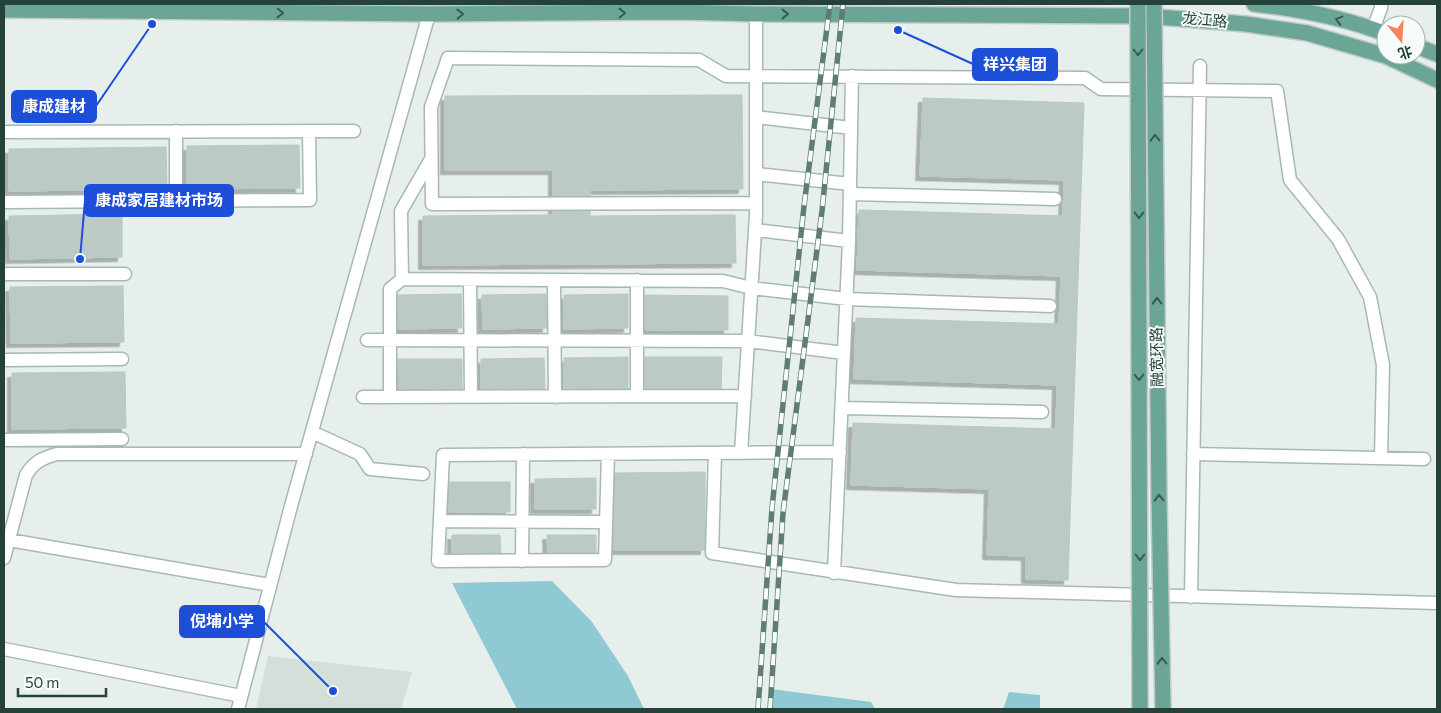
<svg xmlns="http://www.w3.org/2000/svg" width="1441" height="713" viewBox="0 0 1441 713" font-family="Commissioner,'Noto Sans SC',sans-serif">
<defs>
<filter id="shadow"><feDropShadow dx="-4.5" dy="4.5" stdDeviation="0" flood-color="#0004"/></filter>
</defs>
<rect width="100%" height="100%" fill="#e6efeb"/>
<path fill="#d4dfda" d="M268 656 412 672 401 709H256Z"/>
<path fill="#8ec9d4" d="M552 581 592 622 628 676 644 709H517L452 583Z
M771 689 871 702 875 709H769Z
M1009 692 1040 695V709H1003Z"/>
<path fill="#bbcac4" stroke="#b8c9c2" filter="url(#shadow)" d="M742 95 743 189 590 190V216L735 215 736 263 423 265V216L553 215V170H445V96Z
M923 98 1084 103 1068 580 1026 579V556L987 555 989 489 851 485 853 423 1056 429 1057 385 854 379 856 318 1059 324 1061 276 857 270 859 210 1063 216 1064 180 920 176Z
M299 145 300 188 187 189V146Z
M166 147 167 189 9 191V149Z
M122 214V257L10 259 9 216Z
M123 286 124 342 11 343 10 287Z
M461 294 462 328 398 329 397 295Z
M546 294 547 328 483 329 482 295Z
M628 294V328L564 329V295Z
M645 295 728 296V330H645Z
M628 357V392H564V358Z
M645 357H722L721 391 645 392Z
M544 358 545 392 481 393V359Z
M398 359H462V393L399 394Z
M125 372 126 428 12 429V373Z
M705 472V550H614V473Z
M596 478V509H535V479Z
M448 482H510V512H449Z
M452 535H500L501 556 452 557Z
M547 535H596V556L548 557Z"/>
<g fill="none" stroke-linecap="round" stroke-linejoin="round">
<g stroke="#a8b8b2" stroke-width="15">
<path id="minor" d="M1373 29 1381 8V4
M756 117 851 128
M176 131V201
M4 132 354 131
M756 174 850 184
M850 194 1055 199
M4 202 310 200 309 131
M756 203 432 204 431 107 448 58 699 60 726 76 1085 78 1101 89 1277 91 1290 180 1338 239 1370 297 1383 365 1381 458
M755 230 849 241
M4 274H125
M402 279 723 281 751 288 847 299 1050 306
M470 280 471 397
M554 280 555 397
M367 340 748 341 844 353
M4 360 122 359
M637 396V280
M363 397 745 396
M390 397V289L402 279 401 211 431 159
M843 408 1042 412
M312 432 360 454 370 469 423 474
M4 440 122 439
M715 453 712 553 956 590 1437 603
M741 453 756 215V14
M608 454 605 560 438 561 443 455 840 452
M1193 454 1424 459
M440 521 606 522
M9 540 270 585
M4 558 26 475C34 462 42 458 57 454H306
M522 561 523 454
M834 573 849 241 852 76
M1191 597 1200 66
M4 649 241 696
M238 709 291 506 429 14"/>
</g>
<g stroke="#c2cac8" stroke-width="18">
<path id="major" d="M1254 4C1298 9 1345 18 1386 34
M4 10 429 14 681 12 756 14 1146 16 1246 24 1307 33 1386 56 1437 80
M1416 46 1437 54"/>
</g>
<use href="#minor" stroke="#fff" stroke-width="12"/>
<use href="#major" stroke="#6aa596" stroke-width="15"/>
<g stroke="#5f7d75" stroke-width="5.5">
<path id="rail" d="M758 709 772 508 804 206 830 4
M770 709 783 513 822 211 843 4"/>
</g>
<use href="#rail" stroke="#f7fbf9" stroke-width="4" stroke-dasharray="11" stroke-linecap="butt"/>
<g stroke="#c2cac8" stroke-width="18" stroke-linecap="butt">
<path id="major-bridge" d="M1138 4 1140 709
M1154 4 1159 499 1163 709"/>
</g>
<use href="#major-bridge" stroke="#6aa596" stroke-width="15"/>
</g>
<defs><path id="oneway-chevron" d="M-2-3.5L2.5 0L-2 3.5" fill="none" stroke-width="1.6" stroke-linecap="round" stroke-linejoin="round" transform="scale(1.25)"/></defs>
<g stroke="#365b51">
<use href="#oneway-chevron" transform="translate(280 13) rotate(1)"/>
<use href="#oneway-chevron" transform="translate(622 13) rotate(-1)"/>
<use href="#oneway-chevron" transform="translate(460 14) rotate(-1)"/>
<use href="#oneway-chevron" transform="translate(785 14)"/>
<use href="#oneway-chevron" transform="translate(1339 20) rotate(-165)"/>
<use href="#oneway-chevron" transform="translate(1138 52) rotate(90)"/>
<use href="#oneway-chevron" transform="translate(1155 138) rotate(-91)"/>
<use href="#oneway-chevron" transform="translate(1139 215) rotate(90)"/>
<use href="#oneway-chevron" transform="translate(1157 301) rotate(-91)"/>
<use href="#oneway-chevron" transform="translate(1139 377) rotate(90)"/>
<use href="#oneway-chevron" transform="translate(1159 498) rotate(-91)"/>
<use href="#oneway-chevron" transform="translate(1140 557) rotate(90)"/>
<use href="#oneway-chevron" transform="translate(1162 661) rotate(-91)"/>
</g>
<g text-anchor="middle" stroke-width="4" stroke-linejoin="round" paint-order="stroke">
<g font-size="15" fill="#24423a" stroke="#f7fbf9">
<text transform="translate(1205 20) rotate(5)" y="5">龙江路</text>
<text transform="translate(1157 357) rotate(-91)" y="5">融宽环路</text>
</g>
</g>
<path fill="none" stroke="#1d4ed8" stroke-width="2" d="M898 30L973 64M152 24L96 106M80 259L85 200M333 691L264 622"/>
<g fill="#1d4ed8" stroke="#f7fbf9" stroke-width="2">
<circle cx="898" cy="30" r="5"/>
<circle cx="152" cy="24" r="5"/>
<circle cx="80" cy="259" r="5"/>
<circle cx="333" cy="691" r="5"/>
</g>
<g fill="#1d4ed8" stroke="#1d4ed8" stroke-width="2">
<rect x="973" y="49" width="84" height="31" rx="5"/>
<rect x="12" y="91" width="84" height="31" rx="5"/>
<rect x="85" y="185" width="148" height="31" rx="5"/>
<rect x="180" y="606" width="84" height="31" rx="5"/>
</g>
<g font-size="16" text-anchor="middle" font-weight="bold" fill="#fff">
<text x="1015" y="70">祥兴集团</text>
<text x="54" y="112">康成建材</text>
<text x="159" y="206">康成家居建材市场</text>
<text x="222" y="627">倪埔小学</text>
</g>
<rect width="1441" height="713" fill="none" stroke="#24423a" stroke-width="10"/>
<g transform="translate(1401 40) rotate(162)"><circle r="24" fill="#f7fbf9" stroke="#a3b1ad"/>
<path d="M0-4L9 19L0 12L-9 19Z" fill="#f4845f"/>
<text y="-8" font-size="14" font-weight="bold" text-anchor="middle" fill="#24423a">北</text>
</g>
<path d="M18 688v8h88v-8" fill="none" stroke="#24423a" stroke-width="2.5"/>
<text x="25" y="688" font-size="15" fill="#24423a" stroke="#f7fbf9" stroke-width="4" paint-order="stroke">50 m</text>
</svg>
